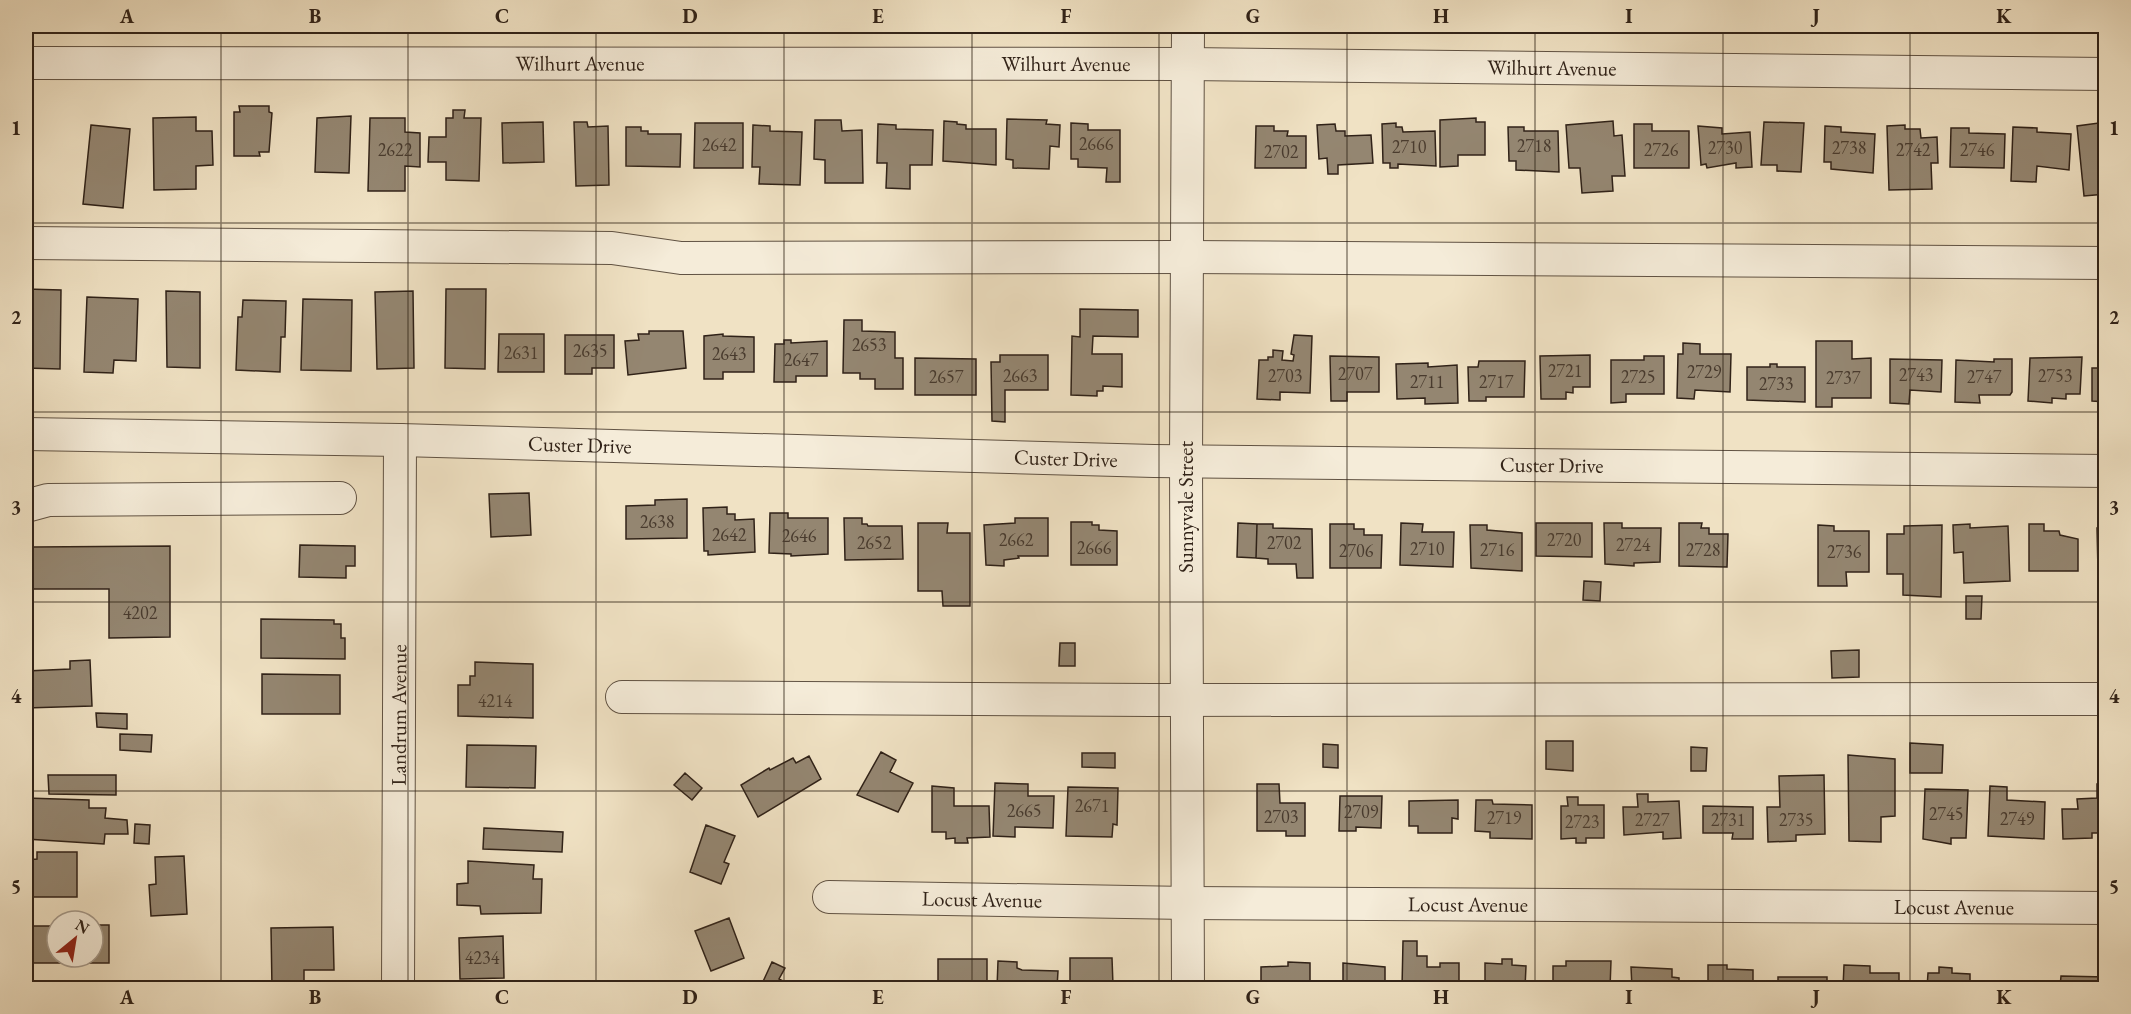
<svg xmlns="http://www.w3.org/2000/svg" width="2131" height="1014" viewBox="0 0 2131 1014" font-family="'EB Garamond',serif">
<rect width="100%" height="100%" fill="#f0e2c4"/>
<filter id="stains"><feTurbulence type="fractalNoise" baseFrequency=".00333" numOctaves="4"/><feColorMatrix values="0 0 0 0 .2 0 0 0 0 .09 0 0 0 0 .02 0 0 0 .5 -.17"/></filter>
<radialGradient id="worn" r=".72"><stop offset=".6" stop-color="#630" stop-opacity="0"/><stop offset="1" stop-color="#630" stop-opacity=".3"/></radialGradient>
<path fill="#948671" stroke="#302218" stroke-width="1.5" d="M239 106H269V112L272 113 269 152H259L260 156H234V112H240Z
M453 110H465L464 118H481L479 181 446 180V162H428L429 137H446V118H453Z
M351 116 349 173 315 172 317 118Z
M196 117V131H212L213 165 196 166V189L154 190 153 118Z
M370 118H405V132L420 133V167L405 166V191H368Z
M1476 118V122H1485V155H1458V166L1440 167V120Z
M1007 119 1047 120 1046 124 1060 125 1059 147 1050 146 1049 169 1013 168V160L1006 159Z
M815 120H841L842 131 862 130 863 183H825V160L814 159Z
M944 121 957 122V124L966 125V129H996V165L943 161Z
M1613 121 1614 136 1622 135 1625 176H1612L1613 191 1582 193 1580 168H1569L1566 125Z
M543 122 544 162 503 163 502 123Z
M574 122H587L588 127 608 126 609 185 576 186Z
M1764 122 1804 123 1801 172 1777 171V165H1761Z
M2106 122V194L2084 196 2077 126Z
M695 123H743V168H694Z
M1071 123 1088 124V130H1120V182H1106L1107 168 1078 167V159H1071Z
M1396 123V127H1402L1403 132 1435 131 1436 166 1398 164V168H1390V163H1383L1382 124Z
M878 124 896 125V129L933 130 932 165H910V189L886 188 887 163H877Z
M1335 124 1336 131H1345V136L1371 135 1373 163 1338 165V174H1328L1327 158 1319 159 1317 125Z
M1634 124H1652V131H1689V168H1634Z
M91 125 130 129 123 208 83 204Z
M753 125 770 126V131L802 132 800 185 759 184 760 167H752Z
M1905 125V129H1920L1921 138 1937 137 1938 163H1931L1932 189 1889 190 1887 126Z
M1256 126H1274V131H1288L1287 136H1306V168H1255Z
M1698 126 1722 128V134L1750 132 1752 167 1736 168V163L1707 168 1706 164 1701 165Z
M1825 126 1841 127V132L1875 134 1873 173 1831 169V162H1824Z
M626 127H641V131H648V134H681L680 167 626 166Z
M1508 127H1524V131H1558L1559 172 1516 170V161H1509Z
M2013 127 2037 128V132L2071 134 2069 170 2037 166 2036 182 2011 181Z
M1951 128H1969V133L2005 134 2004 168 1950 167Z
M26 289 61 290 60 369 26 368Z
M446 289H486L485 369 445 368Z
M166 291 200 292V368L167 367Z
M413 291 414 368 377 369 375 292Z
M87 297 138 299 136 361 114 360 113 373 84 372Z
M303 299 352 300 351 371 301 370Z
M243 300 286 301 285 337H281L280 372 236 370 238 317H242Z
M1080 309 1138 310V337L1093 336 1092 354H1122V387L1103 386V391H1097V396L1071 395 1072 336 1080 337Z
M844 320H862V331L895 332V358H903V389H875V379H860V373H843Z
M649 331H683L686 368 628 375 625 341 639 340 638 334H649Z
M499 334H544V372H498Z
M723 334V336L754 337V372H723V379H704V336Z
M565 335H614V368H592V374H565Z
M1294 335 1312 336 1310 393 1280 392V400L1257 399 1259 360H1268V357H1273V350L1283 351 1282 360 1293 361 1294 355 1291 354Z
M784 340H791V343L827 341V376H796V382H774L775 344H784Z
M1816 341H1852V359L1871 358V398H1832V407H1816Z
M1683 343 1700 344V354H1731L1730 392 1695 390 1694 399 1677 398 1678 354H1683Z
M1000 355H1048V390H1005V422L992 421 991 362H1000Z
M1590 355V387H1573V393L1566 392V399H1541L1540 356Z
M1330 356 1379 357V392H1347V401H1331Z
M1644 356H1664V394H1626V402L1611 403V360H1644Z
M2082 357 2080 394H2066V399L2052 398V403L2028 401 2030 358Z
M915 358 976 359V395H915Z
M1890 359 1942 360 1941 392 1910 390 1909 404 1890 403Z
M1994 359H2012V392L2010 395H1979L1980 403 1955 402 1956 360 1994 362Z
M1479 361H1525L1524 397H1486V401H1469L1468 367H1478Z
M1428 363V367L1457 365 1458 403 1425 404V398L1397 399 1396 364Z
M1770 364H1777V367H1805V402L1747 400V367H1770Z
M2092 368H2106V402L2092 401Z
M529 493 531 535 491 537 489 494Z
M687 499V538L626 539V506L655 505V500Z
M727 507V514H735V520L754 519 755 552 708 555V551H704L703 508Z
M770 513H788V518H828V554L791 556V554L769 553Z
M844 518H862V524H867L868 526H902L903 559 845 560Z
M1015 518H1048V556H1018L1019 558 1004 560V566L986 565 984 525 1015 523Z
M1071 522H1092V525H1099V530L1117 531V565H1071Z
M918 523H948L947 533H970V606H943L942 591H918Z
M1238 523 1257 524 1256 558 1237 557Z
M1401 523 1423 524 1422 532H1454L1453 567 1400 565Z
M1536 523H1592V557L1536 556Z
M1604 523H1622V528H1661L1660 562 1634 563V566L1605 564Z
M1679 523H1702L1701 528H1709V534H1728L1727 567 1679 566Z
M1257 524H1273V528L1312 529 1313 578H1297L1296 564H1268V559L1256 558Z
M1330 524H1354V529H1364V535H1382L1381 568H1330Z
M1970 524V528L2008 526 2010 581 1964 583 1963 552 1954 553 1953 525Z
M2029 524H2044V531H2059L2060 535 2078 539V571H2029Z
M1470 525H1487V530L1522 533V571L1471 568Z
M1818 525 1834 526V531H1869V572H1846L1847 586H1818Z
M1942 525 1941 597 1903 595V574H1887V534H1904V526Z
M2097 528H2106V570H2098Z
M300 545 355 546V566H346V578L299 577Z
M170 546V637L109 638V589H33V547Z
M1584 581 1601 582 1600 601 1583 600Z
M1966 596H1982L1981 619H1966Z
M261 619 334 620V624H341V638H345V659L261 658Z
M1060 643H1075V666H1059Z
M1859 650V677L1832 678 1831 651Z
M90 660 92 706 26 708V671L70 669V661Z
M475 662 533 664V718L458 716V685H470V676H475Z
M262 674 340 675V714H262Z
M96 713 127 714V729L97 727Z
M120 734 152 735 151 752 120 750Z
M1546 741H1573V771L1546 769Z
M1910 743 1943 745 1942 773H1910Z
M1323 744 1338 745V768L1323 767Z
M467 745 536 746 535 788 466 787Z
M1691 747 1707 748 1706 771H1691Z
M881 752 896 760 890 772 913 783 898 812 857 795Z
M1082 753H1115V768L1082 767Z
M1848 755 1895 759V816L1881 817V842L1849 841Z
M809 756 821 779 758 817 741 785 769 768 770 770 793 758 796 763Z
M685 773 702 788 692 800 674 785Z
M48 775H116V795L49 794Z
M1824 775 1825 834 1796 835V841L1768 842 1767 807H1780L1779 776Z
M995 783 1028 784V796H1054L1053 828 1015 827V837L993 836Z
M1257 784H1279L1280 803H1305V836H1286V831H1257Z
M2097 784H2106V833H2092V838L2063 839 2062 809H2078L2077 799 2097 798Z
M932 786 954 788V806H989L990 837 967 838 968 843H955V838L946 839V832H932Z
M1990 786 2007 787V800L2045 802 2044 839 1988 836Z
M1068 787 1118 788 1117 825 1113 824 1112 837 1066 836Z
M1925 789 1968 790 1966 838H1951V844L1923 839Z
M1637 794H1648V802L1679 801 1681 838 1663 839V832L1624 835 1623 807H1638Z
M1340 796H1382L1381 828 1356 827V831H1339Z
M1567 797H1578V805H1604V838H1586V843H1576V838L1561 839V806H1568Z
M26 798 89 800V808H106L105 818 127 820 128 834H105L104 844 26 839Z
M1458 800V819L1452 818V833H1418V826H1409V801Z
M1476 800H1492L1493 804 1532 805V839L1490 838V832L1475 831Z
M1703 806 1753 807V839H1732L1733 833H1703Z
M135 824 150 825 149 844 134 843Z
M706 825 735 836 724 862 729 864 721 884 690 872Z
M484 828 563 832 562 852 483 849Z
M37 852H77V897H26V860L37 859Z
M184 856 187 914 151 916 149 885 156 884 155 857Z
M468 861 534 865 533 879H542L541 913 481 914 480 906 457 905V884L468 883Z
M729 918 744 958 711 971 695 931Z
M93 925H109V963H26V926H57V957H93Z
M333 927 334 970H304V988H272L271 928Z
M503 936 504 978 460 979 459 938Z
M1403 941H1417V956H1427V967H1440V963H1459V988H1402Z
M1070 958H1112L1113 985H1118L1117 988H1070Z
M938 959H987V988H938Z
M1502 959H1512V965L1526 966 1525 988H1485V963L1502 964Z
M998 961 1017 962V968L1022 970 1058 971 1057 988H997Z
M1566 961H1611L1610 988H1553V966H1566Z
M772 962 785 968 779 979 789 984 787 988H760Z
M1288 962 1310 963V988H1261V967L1288 966Z
M1343 963 1385 967V988H1343Z
M1708 965H1727V969L1753 970V988H1708Z
M1844 965 1870 966V973H1899V988H1843Z
M1631 967 1672 969V977L1679 978V988H1632Z
M1939 967 1952 968V973L1970 974V988H1927L1928 973H1939Z
M2061 976 2106 977V988H2060Z
M1778 977H1827V988H1778Z"/>
<g fill="none" stroke-linecap="round" stroke-linejoin="round">
<g stroke="#605243" stroke-width="34">
<g id="minor">
<path id="s1" d="M26 63 1188 64 2106 74"/>
<path d="M26 243 612 248 681 258 1187 257 2106 263"/>
<path id="s2" d="M26 434 400 440 1154 461 2106 471"/>
<path d="M26 506 48 500 340 498"/>
<path d="M622 697 1153 700 2106 699"/>
<path id="s3" d="M829 897 1188 903 2106 908"/>
<path id="s4" d="M398 988 400 440"/>
<path d="M1188 988 1186 461 1188 26"/>
</g>
</g>
<use href="#minor" stroke="#f5ecd9" stroke-width="32"/>
</g>
<path fill="none" stroke="#302218" stroke-width="1.5" stroke-opacity="0.55" d="M221 26V988M408 26V988M596 26V988M784 26V988M972 26V988M1159 26V988M1347 26V988M1535 26V988M1723 26V988M1910 26V988M26 223H2106M26 412H2106M26 602H2106M26 791H2106"/>
<g text-anchor="middle" stroke-width="5" stroke-linejoin="round" paint-order="stroke">
<g font-size="18" fill="#493b2e">
<text x="1096" y="150">2666</text>
<text x="719" y="151">2642</text>
<text x="1534" y="152">2718</text>
<text x="1409" y="153">2710</text>
<text x="1725" y="154">2730</text>
<text x="1849" y="154">2738</text>
<text x="395" y="156">2622</text>
<text x="1661" y="156">2726</text>
<text x="1913" y="156">2742</text>
<text x="1977" y="156">2746</text>
<text x="1281" y="158">2702</text>
<text x="869" y="351">2653</text>
<text x="590" y="357">2635</text>
<text x="521" y="359">2631</text>
<text x="729" y="360">2643</text>
<text x="801" y="366">2647</text>
<text x="1565" y="377">2721</text>
<text x="1704" y="378">2729</text>
<text x="1355" y="380">2707</text>
<text x="1916" y="381">2743</text>
<text x="1020" y="382">2663</text>
<text x="1285" y="382">2703</text>
<text x="2055" y="382">2753</text>
<text x="946" y="383">2657</text>
<text x="1638" y="383">2725</text>
<text x="1984" y="383">2747</text>
<text x="1843" y="384">2737</text>
<text x="1427" y="388">2711</text>
<text x="1496" y="388">2717</text>
<text x="1776" y="390">2733</text>
<text x="657" y="528">2638</text>
<text x="729" y="541">2642</text>
<text x="799" y="542">2646</text>
<text x="1016" y="546">2662</text>
<text x="1564" y="546">2720</text>
<text x="874" y="549">2652</text>
<text x="1284" y="549">2702</text>
<text x="1633" y="551">2724</text>
<text x="1094" y="554">2666</text>
<text x="1427" y="555">2710</text>
<text x="1497" y="556">2716</text>
<text x="1703" y="556">2728</text>
<text x="1356" y="557">2706</text>
<text x="1844" y="558">2736</text>
<text x="140" y="619">4202</text>
<text x="495" y="707">4214</text>
<text x="1092" y="812">2671</text>
<text x="1024" y="817">2665</text>
<text x="1361" y="818">2709</text>
<text x="1946" y="820">2745</text>
<text x="1281" y="823">2703</text>
<text x="1504" y="824">2719</text>
<text x="2017" y="825">2749</text>
<text x="1652" y="826">2727</text>
<text x="1728" y="826">2731</text>
<text x="1796" y="826">2735</text>
<text x="1582" y="828">2723</text>
<text x="482" y="964">4234</text>
</g>
<g font-size="21" fill="#302218" stroke="#f5ecd9">
<text dy="7" stroke="none"><textPath href="#s1" startOffset="554">Wilhurt Avenue</textPath></text>
<text dy="7" stroke="none"><textPath href="#s1" startOffset="1040">Wilhurt Avenue</textPath></text>
<text dy="7" stroke="none"><textPath href="#s1" startOffset="1526">Wilhurt Avenue</textPath></text>
<text dy="7" stroke="none"><textPath href="#s2" startOffset="554">Custer Drive</textPath></text>
<text dy="7" stroke="none"><textPath href="#s2" startOffset="1040">Custer Drive</textPath></text>
<text dy="7" stroke="none"><textPath href="#s2" startOffset="1526">Custer Drive</textPath></text>
<text transform="translate(1186 507) rotate(-90)" y="7">Sunnyvale Street</text>
<text dy="7" stroke="none"><textPath href="#s4" startOffset="273">Landrum Avenue</textPath></text>
<text dy="7" stroke="none"><textPath href="#s3" startOffset="153">Locust Avenue</textPath></text>
<text dy="7" stroke="none"><textPath href="#s3" startOffset="639">Locust Avenue</textPath></text>
<text dy="7" stroke="none"><textPath href="#s3" startOffset="1125">Locust Avenue</textPath></text>
</g>
</g>
<rect width="2131" height="1014" fill="none" stroke="#f0e2c4" stroke-width="66"/>
<g transform="translate(75 939) rotate(30)"><circle r="28" fill="#f5ecd9" stroke="#a69b8c" stroke-width="1.5"/>
<path d="M0-4.5L10 22L0 15L-10 22Z" fill="#8f2418"/>
<text y="-9" font-size="16" font-weight="bold" text-anchor="middle" fill="#302218">N</text>
</g>
<rect x="33" y="33" width="2065" height="948" fill="none" stroke="#302218" stroke-width="2"/>
<g font-size="20" text-anchor="middle" font-weight="bold" fill="#302218">
<text x="127" y="23">A</text>
<text x="315" y="23">B</text>
<text x="502" y="23">C</text>
<text x="690" y="23">D</text>
<text x="878" y="23">E</text>
<text x="1066" y="23">F</text>
<text x="1253" y="23">G</text>
<text x="1441" y="23">H</text>
<text x="1629" y="23">I</text>
<text x="1816" y="23">J</text>
<text x="2004" y="23">K</text>
<text x="16" y="135">1</text>
<text x="2114" y="135">1</text>
<text x="16" y="324">2</text>
<text x="2114" y="324">2</text>
<text x="16" y="514">3</text>
<text x="2114" y="514">3</text>
<text x="16" y="703">4</text>
<text x="2114" y="703">4</text>
<text x="16" y="893">5</text>
<text x="2114" y="893">5</text>
<text x="127" y="1004">A</text>
<text x="315" y="1004">B</text>
<text x="502" y="1004">C</text>
<text x="690" y="1004">D</text>
<text x="878" y="1004">E</text>
<text x="1066" y="1004">F</text>
<text x="1253" y="1004">G</text>
<text x="1441" y="1004">H</text>
<text x="1629" y="1004">I</text>
<text x="1816" y="1004">J</text>
<text x="2004" y="1004">K</text>
</g>
<rect width="100%" height="100%" filter="url(#stains)"/>
<rect width="100%" height="100%" fill="url(#worn)"/>
</svg>
